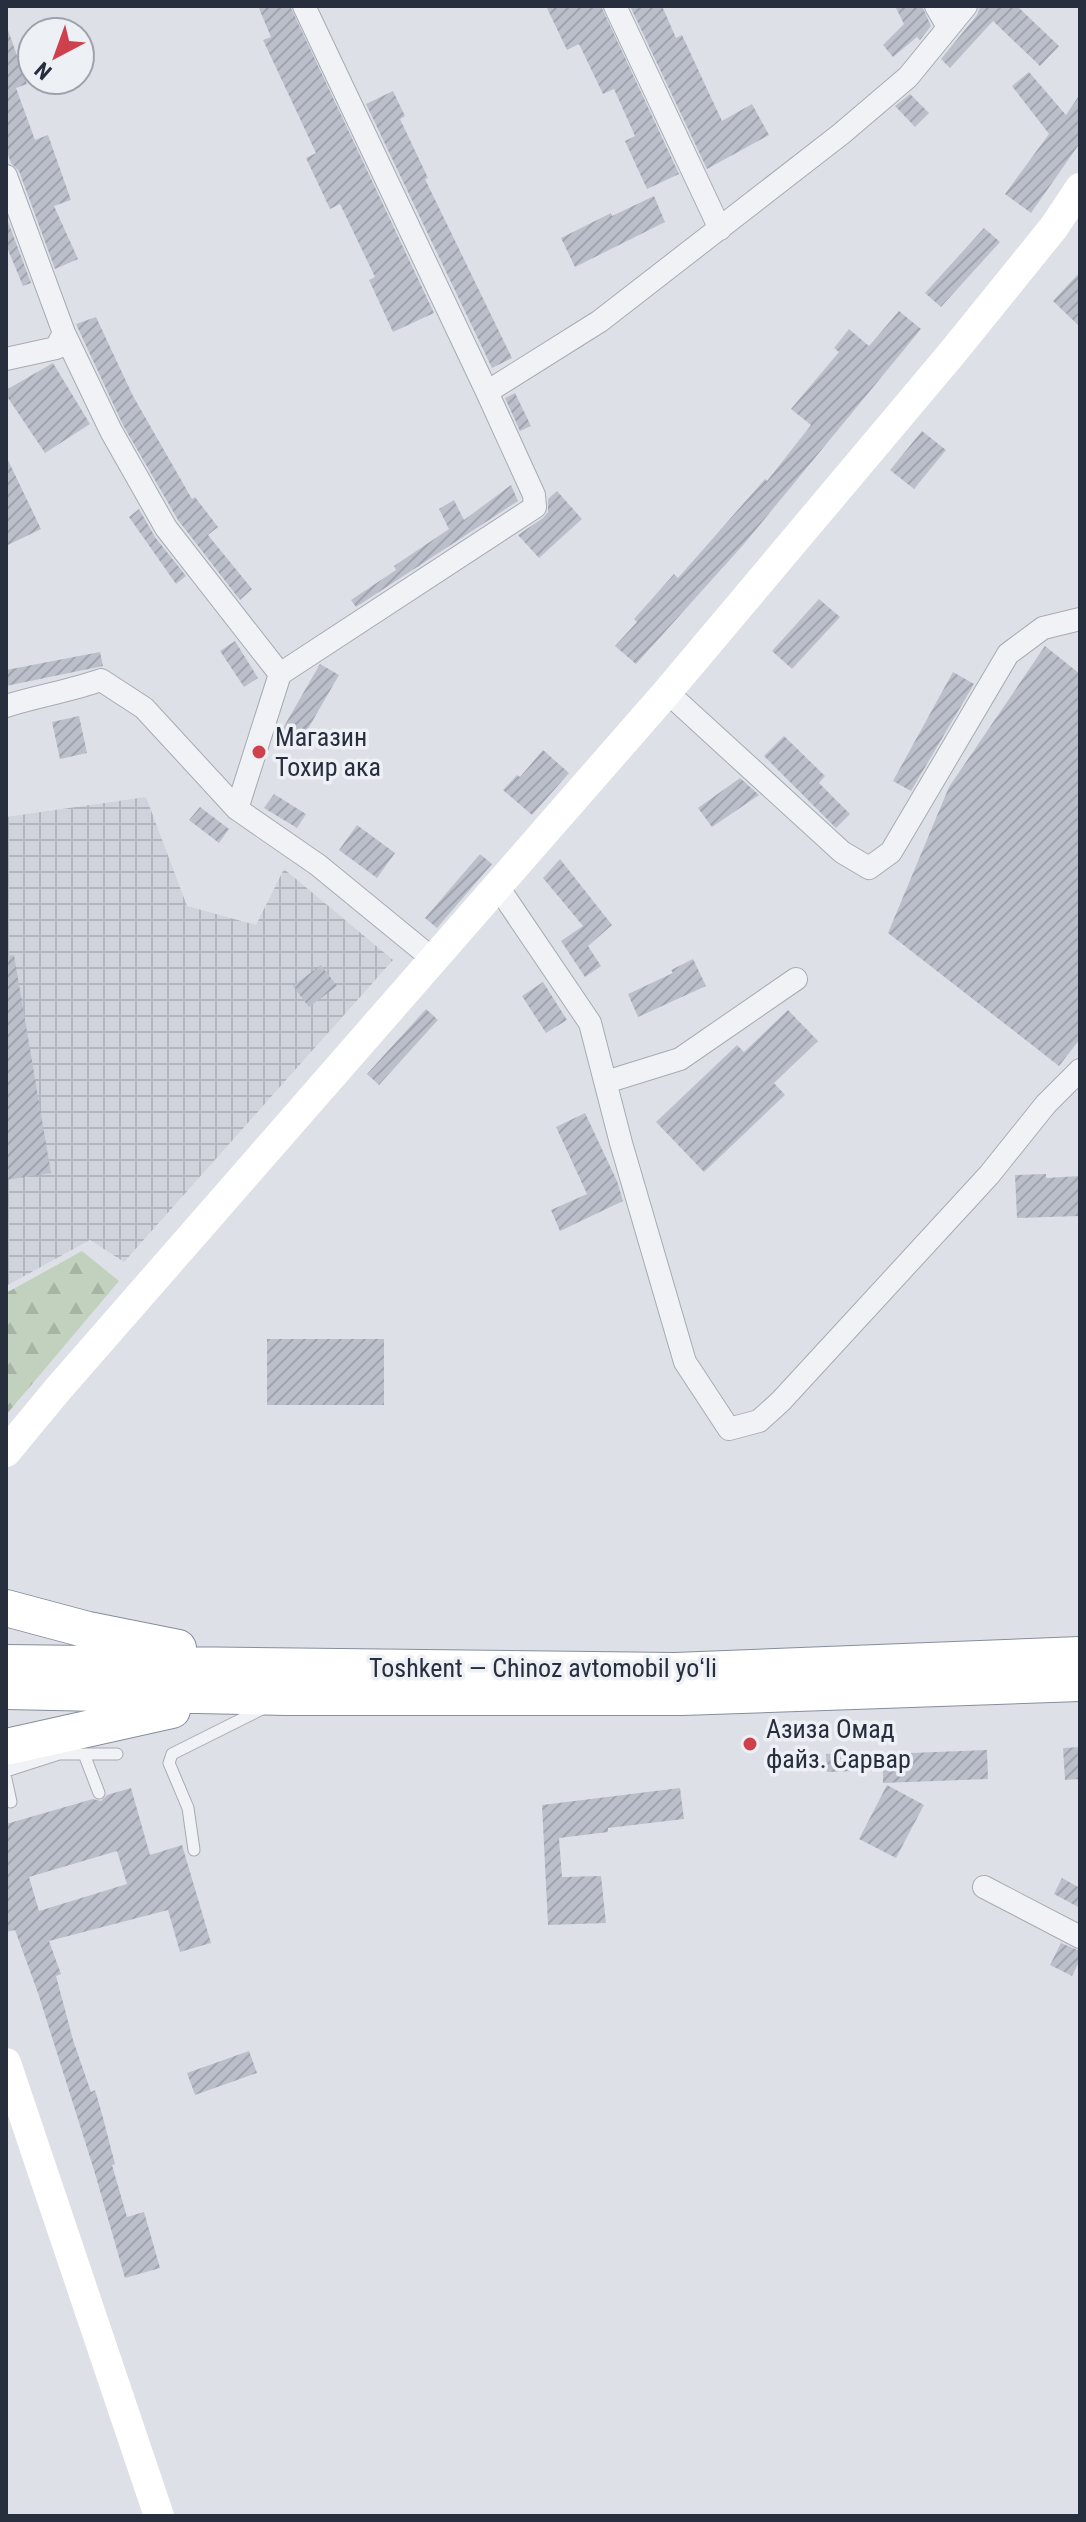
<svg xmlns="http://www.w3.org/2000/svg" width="1086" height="2522" viewBox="0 0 1086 2522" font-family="'Roboto Condensed',sans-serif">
<defs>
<pattern id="industrial-grid" width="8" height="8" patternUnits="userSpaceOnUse" patternTransform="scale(2)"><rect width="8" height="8" fill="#cfd3dc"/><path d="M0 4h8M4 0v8" fill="none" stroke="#b2b5be"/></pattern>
<pattern id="forest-firs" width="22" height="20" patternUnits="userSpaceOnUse" patternTransform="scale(2)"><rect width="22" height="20" fill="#c2d1be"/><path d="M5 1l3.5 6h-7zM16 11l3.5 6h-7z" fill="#a7b4a4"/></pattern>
<pattern id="building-hatch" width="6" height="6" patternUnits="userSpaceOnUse" patternTransform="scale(2)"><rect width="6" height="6" fill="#babfca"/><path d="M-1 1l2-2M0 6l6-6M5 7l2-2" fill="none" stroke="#a0a4af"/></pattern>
</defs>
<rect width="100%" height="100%" fill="#dde1e7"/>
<path fill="url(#industrial-grid)" d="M146 797 187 906 256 925 284 869 393 960 124 1262 90 1240 6 1286V817Z"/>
<path fill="url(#forest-firs)" d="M82 1251 119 1281 6 1415V1293Z"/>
<path fill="url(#building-hatch)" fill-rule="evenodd" d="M258 6H290L434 313 393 332 369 280 375 277 340 204 330 209 306 158 316 153 263 40 271 37Z
M546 6H601L679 174 647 189 625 141 635 136 614 89 603 94 579 44 567 50Z
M630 6H662L676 38 682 35 722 121 752 104 769 135 707 169Z
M895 6H922L931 26 920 40 917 37 893 57 883 45 904 24Z
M980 6H1017L1059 46 1040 66 993 21 950 68 941 59 977 15Z
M8 30 27 84 16 88 35 140 48 135 71 200 54 206 78 259 55 269 19 171 11 163 6 149V31Z
M1029 72 1066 115 1080 94V143L1031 213 1005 194 1049 134 1012 86Z
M393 91 405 116 400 119 428 178 425 179 512 358 492 368 366 104Z
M910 94 929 113 915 127 895 106Z
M654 196 665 222 575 267 561 238 611 213 612 216Z
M7 219 31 283 23 286 6 245Z
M984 228 1000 242 941 307 925 293Z
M1080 272V327L1053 301Z
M899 311 921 329 744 544 636 664 615 646 637 622 634 619 674 574 678 578 765 479 767 481 811 425 791 409 839 352 834 348 849 329 869 346Z
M96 317 133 396 192 499 195 497 218 527 208 535 252 589 240 600 178 520 123 425 76 324Z
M53 363 90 424 45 453 6 395V390Z
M515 393 531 426 520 431 505 398Z
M922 431 946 450 914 489 890 470Z
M6 456 41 529 6 546Z
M511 485 518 501 356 607 351 600 396 570 394 566 449 529 439 509 454 500 464 520Z
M557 491 582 519 539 558 518 535 543 518 548 512V499Z
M139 509 155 537 186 576 176 584 129 517Z
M819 599 840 617 792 669 772 651Z
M235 641 258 678 244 687 220 651Z
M1045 646 1080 674V1039L1059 1066 888 933 949 787Z
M100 652 103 666 6 686V670Z
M320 664 339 675 298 746 279 735Z
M953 672 974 684 911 791 893 781Z
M79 716 87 753 60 759 52 722Z
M784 736 825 776 819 783 850 814 836 828 764 756Z
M543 750 569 773 532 815 503 790 517 775 520 777Z
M740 778 759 795 712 827 698 808Z
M274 794 306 814 297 828 264 808Z
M200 807 229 829 219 843 189 820Z
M357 825 395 853 377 878 339 850Z
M480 854 492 864 437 928 425 918Z
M560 859 612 925 588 946 601 966 585 977 561 941 583 926 543 878Z
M14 955 51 1173 6 1180V956Z
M693 959 706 986 638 1017 628 994 673 973 671 970Z
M321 965 337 986 309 1007 293 986Z
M543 982 567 1020 546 1033 522 996Z
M426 1009 438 1020 379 1085 367 1074Z
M788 1010 818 1041 774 1083 785 1095 704 1172 656 1122 737 1045 744 1052Z
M585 1113 617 1181 623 1201 560 1231 551 1210 587 1194 556 1127Z
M1046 1174V1178L1080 1176V1216L1017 1218 1015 1175Z
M267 1339H384V1405H267Z
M1080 1747V1779L1065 1780 1063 1748Z
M987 1750 988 1779 883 1783V1770L827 1772 826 1754 859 1752V1755Z
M770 1754H792L793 1769 771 1770Z
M887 1785 924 1805 896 1858 859 1839Z
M131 1788 150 1855 182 1845 211 1943 180 1952 168 1910 49 1941 61 1974 56 1976 73 2040 91 2092 95 2090 102 2114 115 2164 112 2165 127 2217 144 2212 160 2268 125 2278 94 2170 38 1993 15 1930 6 1932V1824L93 1799 101 1801 107 1795ZM117 1851 127 1884 39 1911 29 1877Z
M680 1788 684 1819 608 1828V1832L559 1838 562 1877 601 1876 606 1923 548 1925 542 1805Z
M1062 1878 1080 1888V1908L1054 1894Z
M1061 1943 1080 1951V1960L1072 1976 1050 1965Z
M249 2051 257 2073 195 2095 187 2073Z"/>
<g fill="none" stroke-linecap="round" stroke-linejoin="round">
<g stroke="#a6abb4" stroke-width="13">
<path id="service" d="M84 1754 99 1793
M6 1771 59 1754H117
M6 1779 11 1802
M194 1850 188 1808 169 1763 172 1754 264 1708"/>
</g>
<g stroke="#a6abb4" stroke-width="24">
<path id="minor" d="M615 6 720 229
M936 6 948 27
M6 176 64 333 111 431 166 528 280 674 237 809
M6 359 56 348 64 333
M487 392 600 321 841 134 908 77 966 6
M280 674 535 507 534 495 487 392 304 6
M667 692 842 852 869 868 891 852 1008 654 1043 628 1080 619
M6 706C38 696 70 691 101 680L144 708 237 809 318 865 434 960
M498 887 590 1023 621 1143 685 1362 729 1429 759 1421 781 1401 989 1175 1046 1104 1080 1070
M606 1082 680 1059 796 979
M984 1887 1080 1937"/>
</g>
<g stroke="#858d9e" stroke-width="38">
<path id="trunk" d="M6 1608 88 1630 178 1648
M6 1663 675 1671 1080 1655
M6 1691 286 1697H682L1080 1683
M6 1747 172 1710"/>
</g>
<use href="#service" stroke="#f0f2f6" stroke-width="11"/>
<use href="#minor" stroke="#f0f2f6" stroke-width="22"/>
<path stroke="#fff" stroke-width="30" d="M6 1452 59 1388 667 692 953 352 1054 227 1080 188
M6 2063 159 2516"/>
<use href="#trunk" stroke="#fff" stroke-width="36"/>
</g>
<g fill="#cf404d" stroke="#edf0f5" stroke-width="3">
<circle cx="259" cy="752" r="8"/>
<circle cx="750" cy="1744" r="8"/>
</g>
<g text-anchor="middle" stroke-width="7" stroke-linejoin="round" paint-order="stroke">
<g font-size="26" fill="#272e3e" stroke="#edf0f5" text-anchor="start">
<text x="275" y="746">Магазин<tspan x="275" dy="30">Тохир ака</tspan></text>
<text x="766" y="1738">Азиза Омад<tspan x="766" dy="30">файз. Сарвар</tspan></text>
</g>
<g font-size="26" fill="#272e3e" stroke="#edf0f5">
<text x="543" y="1677">Toshkent — Chinoz avtomobil yoʻli</text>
</g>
</g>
<rect width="1086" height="2522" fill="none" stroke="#272e3e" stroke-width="16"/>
<g transform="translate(56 56) rotate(221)"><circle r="38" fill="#edf0f5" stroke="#9ea2ac" stroke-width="2"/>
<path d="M0-6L14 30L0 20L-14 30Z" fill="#cf404d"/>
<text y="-12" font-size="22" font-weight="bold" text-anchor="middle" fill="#272e3e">N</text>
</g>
</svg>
